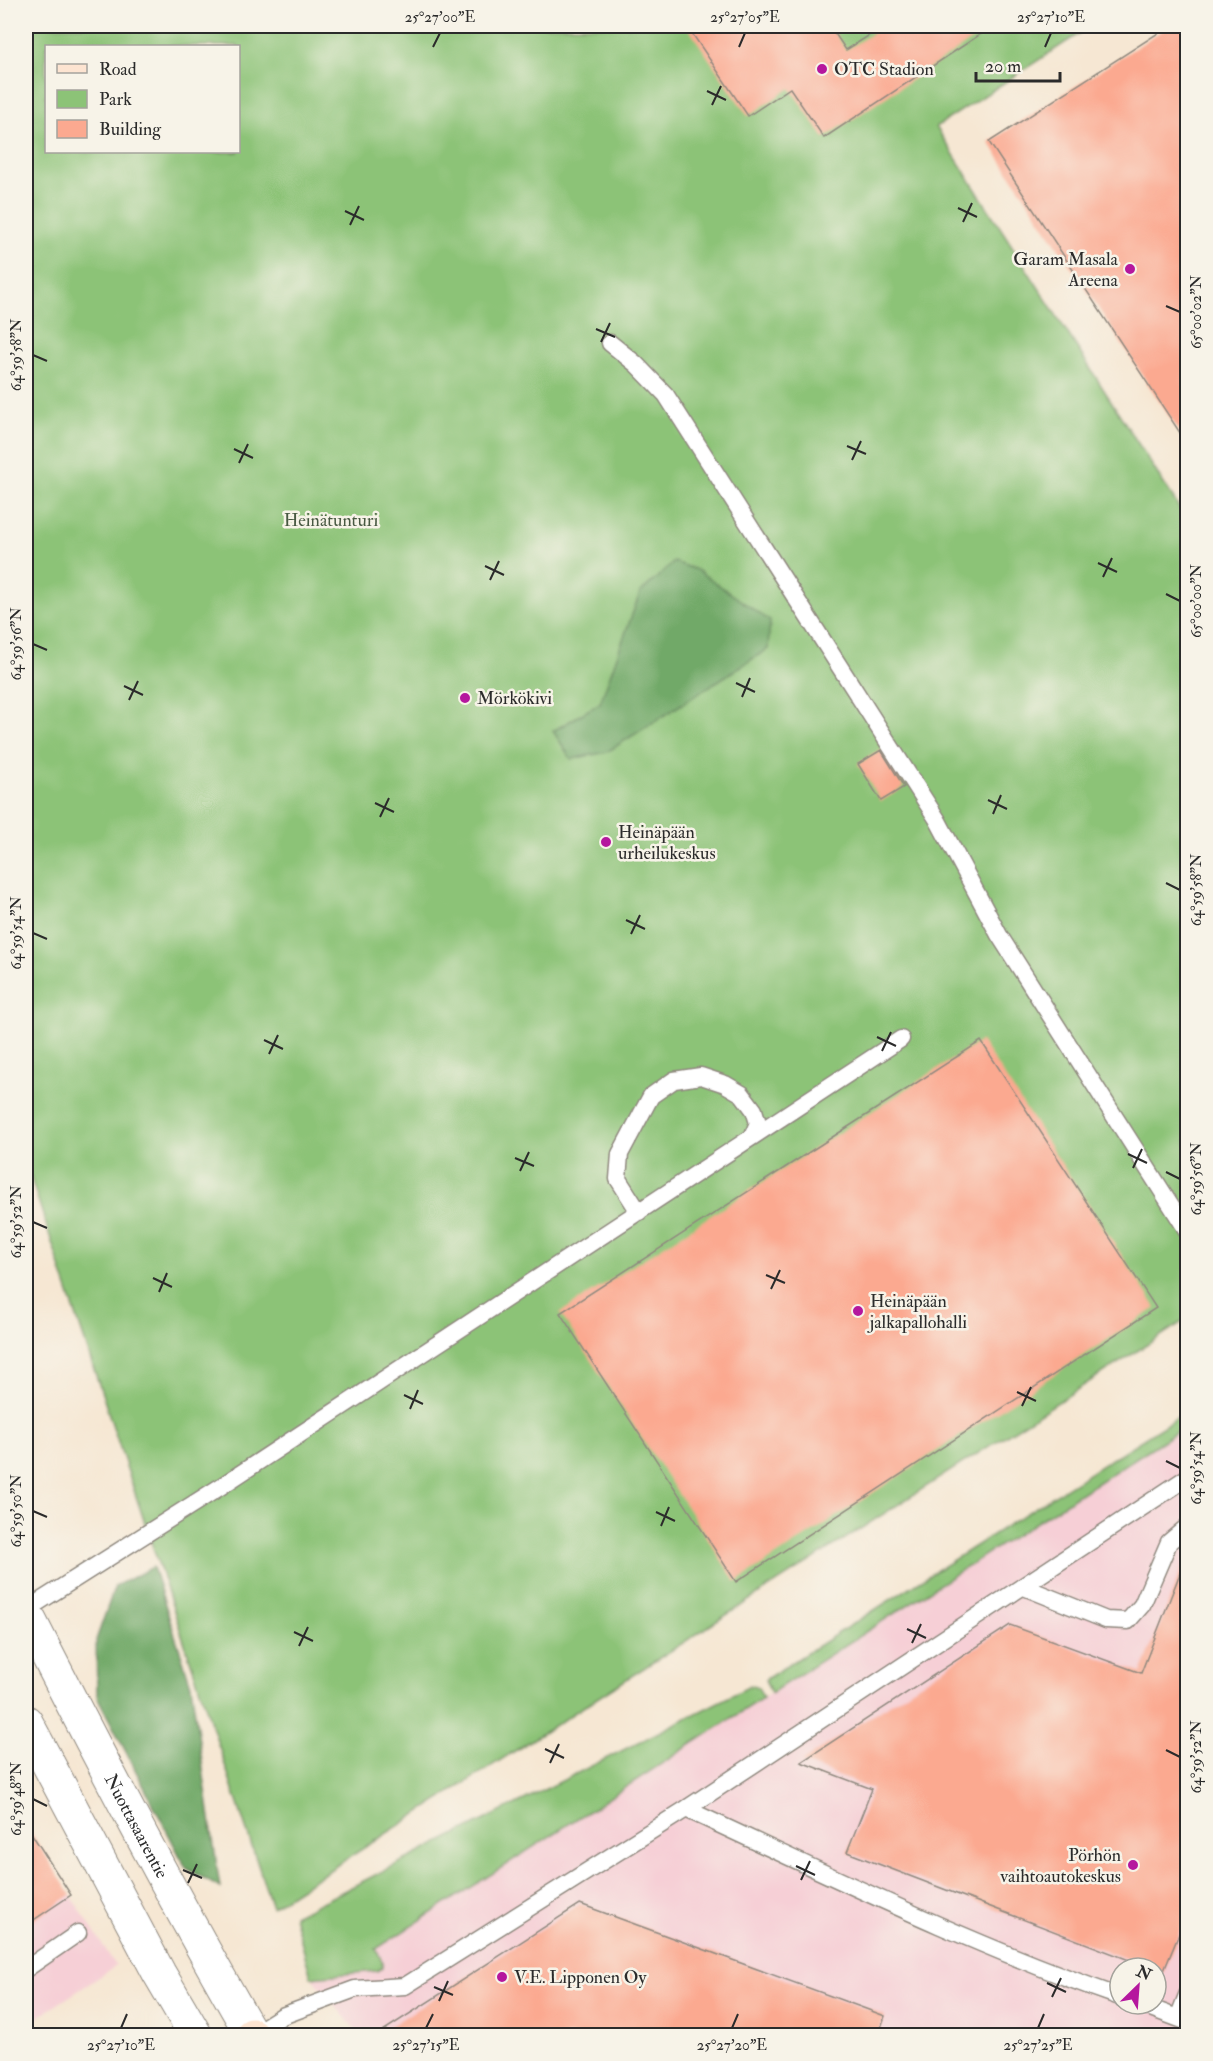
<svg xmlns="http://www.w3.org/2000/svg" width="1213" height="2061" viewBox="0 0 1213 2061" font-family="'IM FELL Double Pica',serif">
<rect width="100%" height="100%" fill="#f7f3e8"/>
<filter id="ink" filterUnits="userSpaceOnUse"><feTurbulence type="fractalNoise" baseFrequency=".0167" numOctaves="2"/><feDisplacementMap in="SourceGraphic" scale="12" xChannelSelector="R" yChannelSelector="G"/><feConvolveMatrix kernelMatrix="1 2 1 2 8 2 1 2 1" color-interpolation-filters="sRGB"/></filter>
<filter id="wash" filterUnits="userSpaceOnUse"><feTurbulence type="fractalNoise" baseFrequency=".008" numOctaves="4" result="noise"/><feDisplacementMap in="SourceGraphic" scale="24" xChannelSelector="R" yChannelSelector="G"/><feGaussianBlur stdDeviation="1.35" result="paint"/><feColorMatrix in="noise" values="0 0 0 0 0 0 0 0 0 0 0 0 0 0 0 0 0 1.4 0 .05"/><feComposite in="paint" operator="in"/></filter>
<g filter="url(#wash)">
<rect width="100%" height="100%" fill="#f6e7d3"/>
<path fill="#f6cfd6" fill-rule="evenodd" d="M1187 1425V2035H360L311 1977 377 1971 382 1961 376 1949 548 1836ZM1120 1968H1156V2004H1120Z
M26 1825 116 1966 26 2025Z"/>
<path fill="#8cc377" stroke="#5c7751" stroke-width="1.5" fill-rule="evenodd" d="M26 26H1091L936 127 1187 520V1319L272 1907 26 1164ZM46 46H238V152H46Z
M1187 1411V1425L771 1693 766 1682V1679Z
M752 1685 758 1687 763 1698 376 1949 382 1961V1967L377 1971 311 1977 294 1916Z"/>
<path fill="#71a968" stroke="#4e6a4a" stroke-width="1.5" d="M674 562 697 570 770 621 768 649 607 752 571 759 553 731 600 703 640 593Z
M153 1567 191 1685 220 1888 186 1868 97 1696 96 1640 115 1586Z"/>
<g id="blocks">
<path fill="#fba990" d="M687 26H830L846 50 884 26H993L824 138 790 88 748 116Z
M1169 26H1188V445L989 142Z
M881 750 904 787 881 801 858 764Z
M981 1041 1156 1308 736 1582 560 1313Z
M1186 1558H1188V1912L1163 1973 1156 1970V1968H1150L847 1852 872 1789 801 1762 1010 1625 1141 1673Z
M26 1825 71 1895 26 1925Z
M580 1904 885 2016 878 2036H375Z"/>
</g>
</g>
<g filter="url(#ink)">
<use href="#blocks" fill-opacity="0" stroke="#90897f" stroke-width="1.5"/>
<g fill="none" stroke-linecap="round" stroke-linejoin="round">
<g stroke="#90897f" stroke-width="19">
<path id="service" d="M610 343 636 364 666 395 937 819 999 935 1188 1232
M639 1212 618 1179 620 1154 651 1096 674 1080 701 1076 725 1084 742 1094 754 1110 758 1123 752 1137
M1024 1587 1106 1620 1128 1621 1142 1605 1169 1542 1188 1526
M26 1610 220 1487 901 1039
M686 1809 1188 1477
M26 1969 78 1933
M1140 2004 1188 2022
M1178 2018 1188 1993
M252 2035 282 2016 355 1989 405 1986 686 1809C829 1875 971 1945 1120 1997"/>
</g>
<g stroke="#90897f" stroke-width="35">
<g id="tertiary">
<path id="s1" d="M26 1613C98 1755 172 1897 252 2035"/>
<path d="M26 1722 159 1973 196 2036"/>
</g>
</g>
<g stroke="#90897f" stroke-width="35">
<path id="secondary" d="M251 2036 252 2035"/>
</g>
<use href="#service" stroke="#fff" stroke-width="16"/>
<use href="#tertiary" stroke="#fff" stroke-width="33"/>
<use href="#secondary" stroke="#fde4d1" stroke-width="33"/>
</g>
</g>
<path fill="none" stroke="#2b2b2b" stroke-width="2" d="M433 47 440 33M739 47 745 33M1045 47 1051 33M707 91 726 100M712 105 721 86M958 208 977 217M345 211 364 220M963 222 972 203M350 225 359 206M1166 306 1180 312M596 329 615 337M601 342 610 323M33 355 47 361M847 446 866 454M234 449 253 458M852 460 861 441M239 463 248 444M1098 563 1117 572M485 566 504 575M1103 577 1112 558M490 580 499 561M1166 594 1180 601M33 644 47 650M736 683 755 692M124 686 143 695M742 697 750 678M129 700 138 681M988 800 1007 809M375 803 394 812M993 814 1001 795M380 817 389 798M1166 883 1180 890M626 920 645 929M33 933 47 939M631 934 640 915M877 1037 896 1046M264 1040 283 1049M882 1051 891 1032M269 1054 278 1035M1128 1154 1147 1163M515 1158 534 1166M1133 1168 1142 1149M520 1171 529 1152M1166 1172 1180 1179M33 1222 47 1228M766 1275 785 1283M153 1278 172 1287M771 1289 780 1270M159 1292 167 1273M1017 1392 1036 1401M404 1395 423 1404M1022 1406 1031 1387M410 1409 418 1390M1166 1461 1180 1468M33 1511 47 1517M656 1512 675 1521M661 1526 669 1507M907 1629 926 1638M294 1632 313 1641M912 1643 921 1624M299 1646 308 1627M545 1749 564 1758M1166 1750 1180 1757M550 1763 559 1744M33 1799 47 1806M796 1866 815 1875M183 1870 202 1878M801 1880 810 1861M188 1883 197 1864M1047 1983 1066 1992M434 1987 453 1995M1052 1997 1061 1978M439 2001 448 1981M121 2028 127 2014M426 2028 433 2014M732 2028 738 2014M1038 2028 1044 2014"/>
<g fill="#b5179e" stroke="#f7f3e8" stroke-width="2">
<circle cx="822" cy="69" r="6"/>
<circle cx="1130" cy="269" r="6"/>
<circle cx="465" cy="698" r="6"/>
<circle cx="606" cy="842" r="6"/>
<circle cx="858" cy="1311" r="6"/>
<circle cx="1133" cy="1865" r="6"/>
<circle cx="502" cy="1977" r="6"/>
</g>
<g text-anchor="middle" stroke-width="5" stroke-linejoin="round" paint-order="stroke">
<g font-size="18" fill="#2b2b2b" stroke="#f7f3e8" text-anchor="start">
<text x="834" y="75">OTC Stadion</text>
<text x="1118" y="265" text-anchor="end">Garam Masala<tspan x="1118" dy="21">Areena</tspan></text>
<text x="477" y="704">Mörkökivi</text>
<text x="618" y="838">Heinäpään<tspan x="618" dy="21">urheilukeskus</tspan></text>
<text x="870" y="1307">Heinäpään<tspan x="870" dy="21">jalkapallohalli</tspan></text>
<text x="1121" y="1861" text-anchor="end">Pörhön<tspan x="1121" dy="21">vaihtoautokeskus</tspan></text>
<text x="514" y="1983">V.E. Lipponen Oy</text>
</g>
<g font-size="18" fill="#485942" stroke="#f7f3e8">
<text x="331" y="526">Heinätunturi</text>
</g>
<g font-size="18" fill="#2b2b2b" stroke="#f7f3e8">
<text dy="6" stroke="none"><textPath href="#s1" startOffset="240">Nuottasaarentie</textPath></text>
</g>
</g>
<rect width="1213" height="2061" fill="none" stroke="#f7f3e8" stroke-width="66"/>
<rect x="45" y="45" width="195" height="108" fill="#f7f3e8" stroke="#a5a39c" stroke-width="1.5"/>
<rect x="57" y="64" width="30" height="9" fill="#fde4d1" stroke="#a5a39c" stroke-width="1.5"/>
<text x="99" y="75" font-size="18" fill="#2b2b2b">Road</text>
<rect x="57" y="90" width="30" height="18" fill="#8cc377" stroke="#a5a39c" stroke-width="1.5"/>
<text x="99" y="105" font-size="18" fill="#2b2b2b">Park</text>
<rect x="57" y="120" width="30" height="18" fill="#fba990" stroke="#a5a39c" stroke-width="1.5"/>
<text x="99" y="135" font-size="18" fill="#2b2b2b">Building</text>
<g transform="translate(1138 1986) rotate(25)"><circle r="28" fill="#f7f3e8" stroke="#a5a39c" stroke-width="1.5"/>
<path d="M0-4.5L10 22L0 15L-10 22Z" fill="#b5179e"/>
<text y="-9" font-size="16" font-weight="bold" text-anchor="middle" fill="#2b2b2b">N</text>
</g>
<path d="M976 72v9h84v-9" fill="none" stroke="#2b2b2b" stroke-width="3"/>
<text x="985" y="72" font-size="18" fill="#2b2b2b" stroke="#f7f3e8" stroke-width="4.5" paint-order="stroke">20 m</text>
<rect x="33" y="33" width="1147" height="1995" fill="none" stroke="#2b2b2b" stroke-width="2"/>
<g font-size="15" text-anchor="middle" fill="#2b2b2b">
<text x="440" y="22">25°27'00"E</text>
<text x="745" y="22">25°27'05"E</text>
<text x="1051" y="22">25°27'10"E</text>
<text transform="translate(1196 312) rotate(-90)" y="5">65°00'02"N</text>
<text transform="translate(16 355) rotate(-90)" y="5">64°59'58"N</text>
<text transform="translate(1196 601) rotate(-90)" y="5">65°00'00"N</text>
<text transform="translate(16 644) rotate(-90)" y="5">64°59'56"N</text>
<text transform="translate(1196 890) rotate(-90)" y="5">64°59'58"N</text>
<text transform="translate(16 933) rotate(-90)" y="5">64°59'54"N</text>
<text transform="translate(1196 1179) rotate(-90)" y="5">64°59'56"N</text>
<text transform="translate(16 1222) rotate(-90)" y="5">64°59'52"N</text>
<text transform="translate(1196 1468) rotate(-90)" y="5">64°59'54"N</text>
<text transform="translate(16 1511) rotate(-90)" y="5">64°59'50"N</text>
<text transform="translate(1196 1757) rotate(-90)" y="5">64°59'52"N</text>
<text transform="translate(16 1799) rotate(-90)" y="5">64°59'48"N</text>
<text x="121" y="2050">25°27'10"E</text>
<text x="426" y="2050">25°27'15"E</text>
<text x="732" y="2050">25°27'20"E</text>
<text x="1038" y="2050">25°27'25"E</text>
</g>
</svg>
